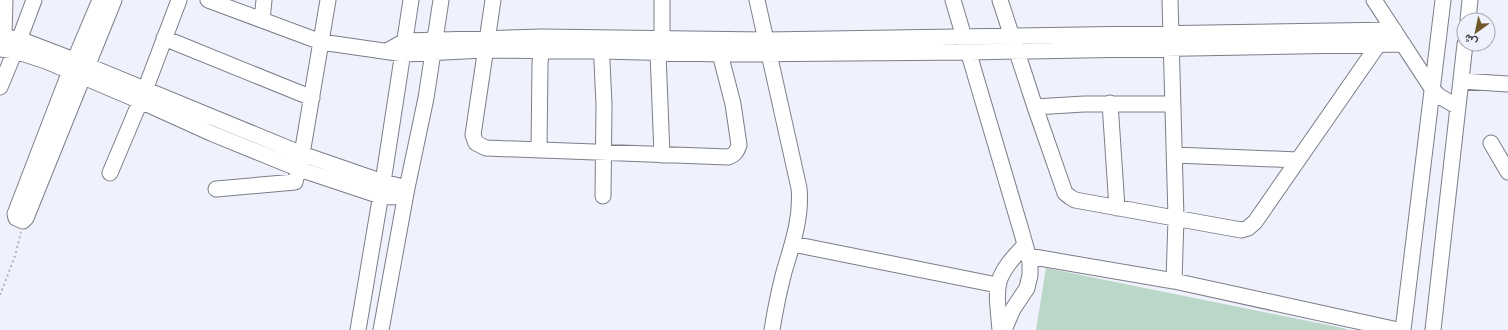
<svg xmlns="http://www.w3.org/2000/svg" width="1508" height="330" viewBox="0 0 1508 330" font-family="'PT Sans',Vazirmatn,sans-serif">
<rect width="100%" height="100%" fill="#eff1fc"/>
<path fill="#bad7c7" d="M1046 268 1338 327 1349 330H1036Z"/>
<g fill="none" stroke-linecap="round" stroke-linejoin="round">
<g stroke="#7c7e88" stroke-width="17">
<path id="minor" d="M100 0 70 71 15 214 16 218 23 221 26 218 114 0
M208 0 321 42 404 54 485 50 601 51 720 54 969 52 1403 44
M493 0 473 135 476 143 486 148 728 157C735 155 737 151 739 145L733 104 718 46
M662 0V40
M757 0 799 188C802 217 792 245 784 272 779 291 775 311 772 330
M953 0 1021 230 1030 262V275L1027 288 1013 309 1004 330
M1000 0 1035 107 1065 193 1070 197 1075 200 1241 230 1248 228 1255 222 1378 45
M1170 0 1176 218 1174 281
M1374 0 1433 90 1439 96 1458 107
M262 20 264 0
M1468 20 1470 0
M0 37 19 39 74 60 302 154 383 182 407 188C402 199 391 197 380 196L299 169 213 134 140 101 46 61 15 51 0 49
M164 38 312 98
M601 41 604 104 603 196
M2 46 4 37 5 0
M387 51 405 41 542 37 766 40 1394 30
M658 53 662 155
M1461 81 1508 84
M0 87 15 51 34 0
M1110 103 1117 208
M1035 107 1084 104H1172
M1491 143 1508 172
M539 150 540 63 542 40
M1175 155 1298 160
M110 173 145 90 179 0
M216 189 295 182 302 154 328 0
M793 244 997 285
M1028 256 1174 281 1398 330
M358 330 383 182 411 0
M381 330 407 188 426 98 441 0
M1000 330C996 285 992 279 1025 245
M1403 330 1443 0
M1433 330 1465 44"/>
</g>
<path stroke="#b1b2bb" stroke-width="2" stroke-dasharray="2 3" stroke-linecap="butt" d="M0 295 15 256 21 232"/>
<use href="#minor" stroke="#fff" stroke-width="15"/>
</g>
<g transform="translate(1476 32) rotate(213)"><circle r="19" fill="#eff1fc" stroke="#a6a7b0"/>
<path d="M0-3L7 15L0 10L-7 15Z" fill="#705829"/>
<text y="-6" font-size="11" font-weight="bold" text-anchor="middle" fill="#39393e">ش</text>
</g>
</svg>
